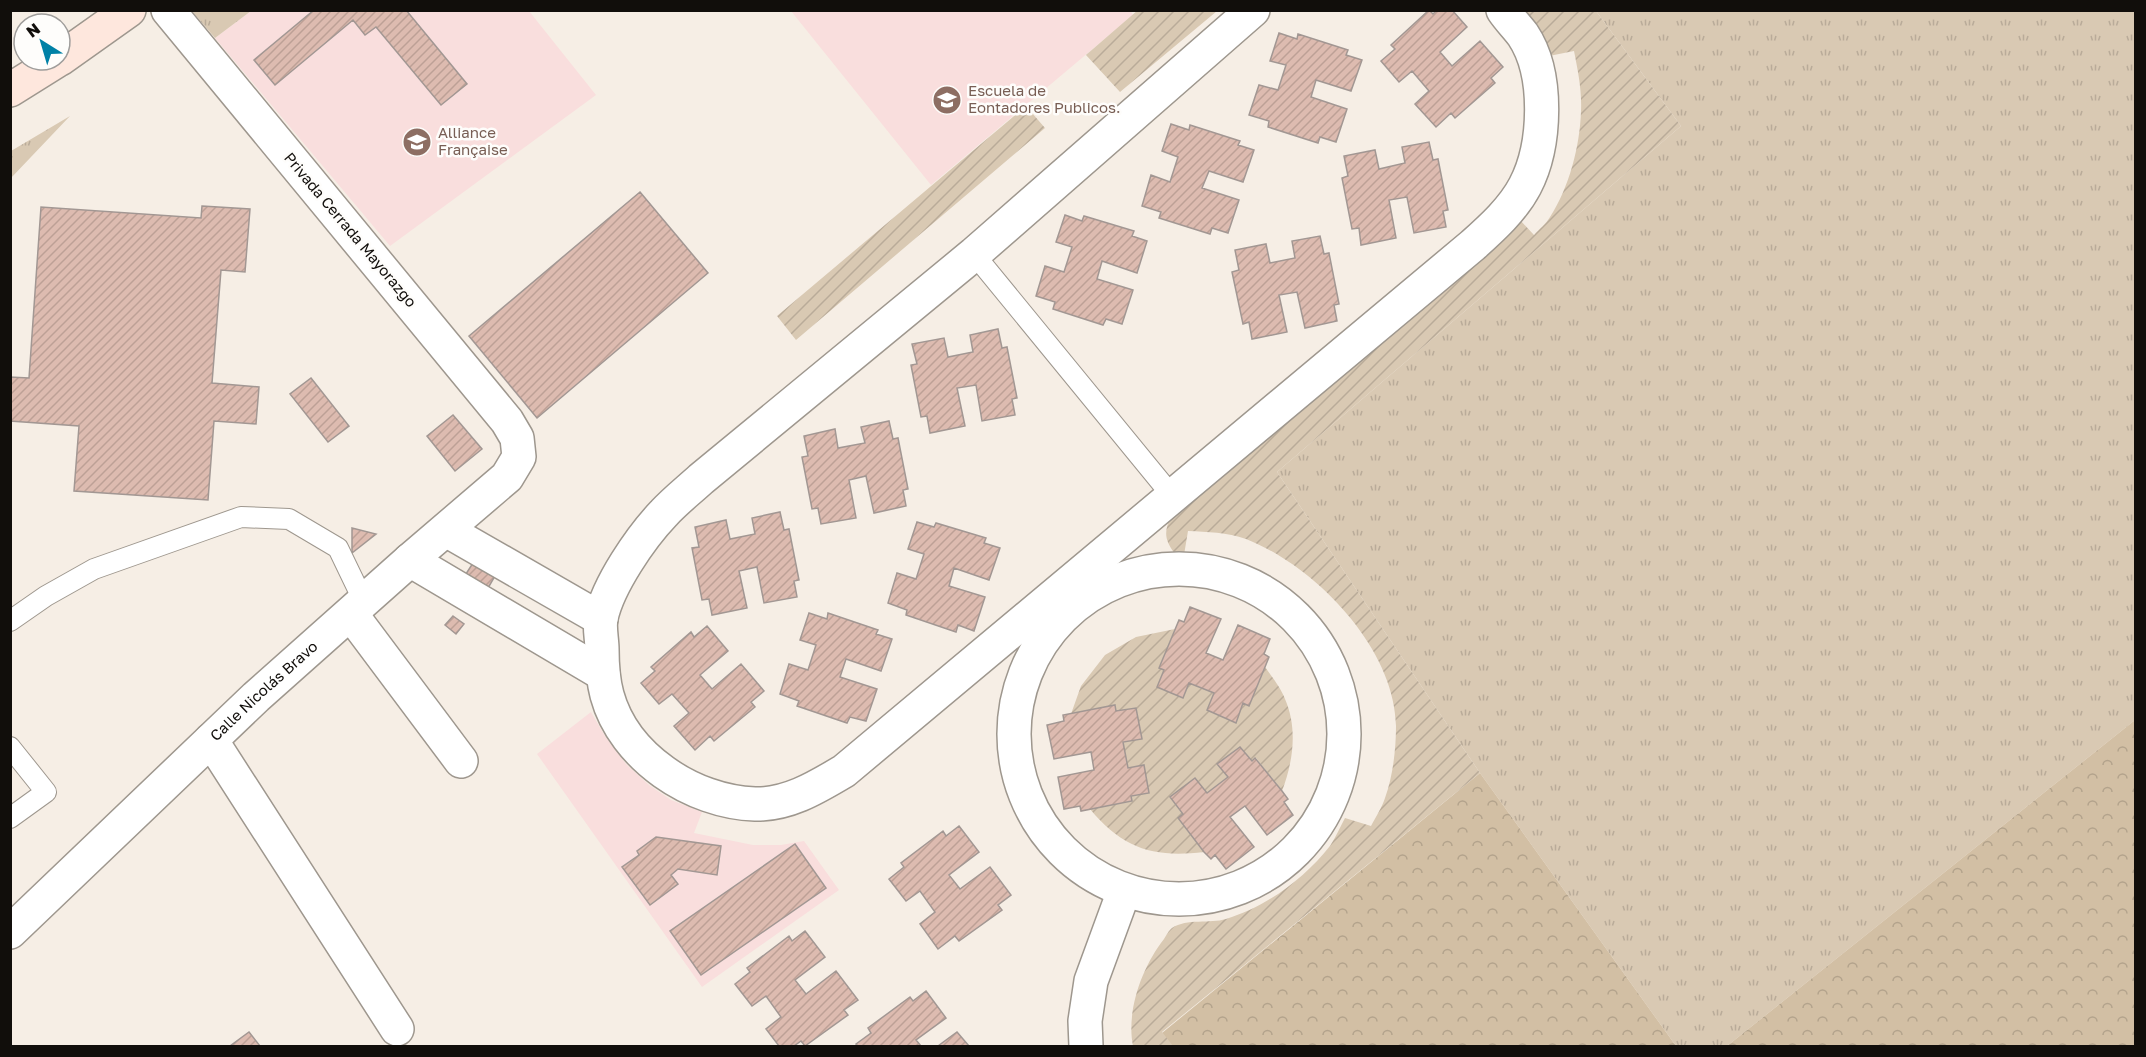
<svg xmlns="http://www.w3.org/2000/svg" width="2146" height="1057" viewBox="0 0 2146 1057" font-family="'Golos Text',sans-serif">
<defs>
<pattern id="grass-tufts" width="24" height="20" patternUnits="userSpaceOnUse" patternTransform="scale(1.5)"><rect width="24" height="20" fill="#d9c9b3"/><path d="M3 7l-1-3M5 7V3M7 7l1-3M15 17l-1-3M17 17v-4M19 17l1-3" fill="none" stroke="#b9ab99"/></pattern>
<pattern id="forest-crowns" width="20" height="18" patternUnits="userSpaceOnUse" patternTransform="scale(1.5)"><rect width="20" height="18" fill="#d2bfa4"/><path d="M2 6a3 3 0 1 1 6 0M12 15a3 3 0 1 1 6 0" fill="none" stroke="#b3a38c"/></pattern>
<pattern id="garden-furrows" width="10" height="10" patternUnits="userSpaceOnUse" patternTransform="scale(1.5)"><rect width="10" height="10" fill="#d9c9b3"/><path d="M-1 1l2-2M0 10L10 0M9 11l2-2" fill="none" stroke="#b9ab99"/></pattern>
<pattern id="building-hatch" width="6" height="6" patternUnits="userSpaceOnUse" patternTransform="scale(1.5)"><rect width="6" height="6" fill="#ddbbb0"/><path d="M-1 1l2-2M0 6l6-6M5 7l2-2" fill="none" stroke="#bda096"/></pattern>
</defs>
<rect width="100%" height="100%" fill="#f6eee5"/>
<path fill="#f9dedd" d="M1130 10 1133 15 931 185 791 11Z
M251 11H529L596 95 390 246 215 38Z
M591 712 605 736 626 764 649 785 671 800 702 812 694 833 753 845H781L804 841 839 890 702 987 537 754Z"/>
<path fill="url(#grass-tufts)" d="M192 11H251L215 38Z
M1596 11H2135V720L1727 1046H1676L1480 773 1277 472 1681 126Z
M70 116 11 178V151Z"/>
<path fill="url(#forest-crowns)" d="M2135 720V1046H1727Z
M1480 773 1676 1046H1172L1162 1033Z"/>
<path fill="url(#garden-furrows)" d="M1138 10 1217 11 1120 92 1086 55Z
M1525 11H1596L1681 126 1277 472 1480 773 1162 1032 1173 1046H1133C1126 1011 1142 967 1164 939 1166 936 1169 930 1172 928 1187 918 1210 924 1226 919 1266 907 1304 879 1330 846 1336 837 1340 827 1345 818L1371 826C1376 817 1382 807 1385 798 1393 776 1396 749 1396 726 1395 648 1315 566 1246 539 1227 532 1207 532 1188 531L1184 555 1175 554C1164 539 1164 532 1171 516L1520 220 1534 235C1539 229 1546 224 1550 217 1569 188 1580 146 1581 111 1582 91 1578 71 1574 51L1549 56Z
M1026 106 1045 128 796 340 777 316Z
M1175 629 1159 668 1164 670 1157 687 1183 698 1189 683 1214 693 1207 710 1236 722 1243 703 1249 705 1265 667C1272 677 1281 688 1285 699 1298 729 1293 762 1282 791L1256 758 1252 761 1240 747 1218 764 1228 777 1207 793 1170 797 1183 814 1178 818 1204 852C1154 858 1123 849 1090 809L1132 801 1131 796 1149 792 1144 765 1128 768 1123 742 1142 738 1136 708 1116 711 1115 705 1071 714 1081 686 1105 655 1136 637Z"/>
<path fill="url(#building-hatch)" stroke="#a29793" stroke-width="1.5" d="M314 10H406L467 84 441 105 376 27 365 35 353 20 275 85 254 60Z
M1429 10 1433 14 1437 10H1452L1467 27 1440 52 1452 66 1480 41 1503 67 1491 78 1495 83 1455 118 1451 113 1436 127 1415 104 1429 91 1412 71 1399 82 1381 61 1395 49 1391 45Z
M1279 33 1297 39 1298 34 1348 50 1346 55 1362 60 1351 91 1316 80 1311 97 1347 109 1336 142 1320 137 1318 143 1268 127 1269 121 1249 115 1259 85 1278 90 1286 65 1270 61Z
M1171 124 1189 130 1190 125 1240 141 1238 145 1254 150 1243 182 1209 171 1202 188 1239 200 1228 233 1212 228 1210 234 1159 218 1161 212 1142 206 1151 175 1170 182 1178 157 1162 151Z
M1429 142 1433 160 1438 159 1448 210 1443 211 1446 227 1414 233 1407 197 1389 200 1396 238 1361 245 1359 228 1352 229 1342 178 1348 176 1344 156 1375 150 1379 169 1405 163 1402 147Z
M640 192 708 273 537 418 469 336Z
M202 206 250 209 245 272 221 270 212 383 259 387 256 424 214 421 208 500 74 491 79 426 10 421V377L29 378 41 207 201 218Z
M1065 215 1082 221 1084 216 1134 231 1132 236 1147 241 1137 273 1102 261 1097 279 1133 290 1122 324 1106 319 1103 325 1053 309 1055 302 1036 296 1045 266 1064 272 1072 247 1056 242Z
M1320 236 1324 254 1329 253 1339 304 1334 305 1337 321 1305 328 1297 292 1279 295 1287 332 1252 339 1249 322 1243 324 1232 272 1239 270 1235 250 1266 244 1270 263 1295 258 1292 241Z
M998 329 1002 348 1007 347 1017 398 1012 399 1015 415 982 421 976 385 957 388 965 426 930 433 927 416 921 417 911 365 917 364 912 344 944 338 948 357 973 352 970 335Z
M311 378 349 426 328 442 290 394Z
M453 415 482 449 455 471 427 436Z
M889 421 893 439 898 438 908 489 903 490 906 506 874 513 866 476 849 480 856 518 821 524 818 508 812 509 802 457 808 456 804 436 835 429 838 448 865 443 861 427Z
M780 512 784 530 789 529 799 580 794 581 797 597 764 603 757 567 739 571 747 608 712 615 709 599 702 600 692 548 699 547 695 527 726 520 730 539 755 534 752 518Z
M917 522 934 527 936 523 986 538 984 543 1000 548 989 580 954 568 949 586 985 597 974 631 958 625 956 632 906 615 907 610 888 603 897 573 916 579 924 554 908 549Z
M352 528 376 534 352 553Z
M473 563 495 576 484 595 462 580Z
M1190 607 1221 619 1206 653 1223 660 1238 625 1270 639 1264 654 1269 657 1265 667 1249 706 1243 703 1236 723 1207 710 1214 693 1189 683 1183 698 1157 687 1164 670 1159 668 1179 620 1184 622Z
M809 613 827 619 828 613 878 630 876 634 892 639 881 671 846 659 840 677 877 689 866 721 850 717 847 723 797 706 799 701 780 694 789 664 808 670 816 645 800 640Z
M453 616 464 624 456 634 445 625Z
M707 626 728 651 700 675 712 689 741 664 764 691 751 702 755 707 714 741 710 736 695 750 674 726 689 713 672 694 659 704 641 683 655 671 651 667 691 632 694 637Z
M1115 705 1116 711 1136 708 1142 739 1123 742 1128 768 1144 765 1149 793 1131 796 1132 801 1081 811 1080 806 1064 809 1058 777 1094 770 1091 752 1054 759 1047 725 1064 721 1063 715Z
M1240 747 1252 761 1255 758 1282 791 1288 799 1284 802 1293 815 1267 835 1245 806 1230 817 1254 847 1226 869 1215 855 1211 859 1204 852 1178 818 1183 814 1170 797 1195 778 1207 793 1228 777 1217 764Z
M959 826 979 852 949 875 960 889 990 867 1011 895 998 905 1002 910 959 941 955 936 938 949 920 924 935 912 920 891 906 901 889 879 904 867 901 863 943 831 946 836Z
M656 837 721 846 717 875 678 869 671 875 678 884 650 905 622 867 639 855 637 851Z
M795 844 826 888 701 975 670 931Z
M805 931 825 957 795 980 806 994 836 971 858 1000 844 1010 848 1015 805 1046 801 1041 794 1046H779L766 1029 781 1017 766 996 752 1006 735 984 750 972 747 968 789 936 792 941Z
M926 991 946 1018 916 1040 921 1046H858L856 1044 871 1033 868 1028 910 997 913 1001Z
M249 1032 260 1046H230Z
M957 1032 969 1046H938Z"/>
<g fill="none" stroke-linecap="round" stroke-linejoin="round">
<g stroke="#9e978e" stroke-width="22">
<path id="lane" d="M974 254 1173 497
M10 621 46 596 94 569 241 517 289 519 338 548 364 602
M10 747 46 792 10 818"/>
</g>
<g stroke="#9e978e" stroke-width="36">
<g id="street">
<path d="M1253 10 974 254 701 479C689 490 675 501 664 513 641 537 608 585 601 618 599 627 602 640 602 649 602 665 603 680 607 695 624 757 692 802 755 804 788 805 817 787 844 771L1473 245C1492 228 1513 209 1525 186 1546 146 1549 74 1523 35 1517 27 1509 19 1503 10"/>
<path d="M446 530 601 619"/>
<path d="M410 560 603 674"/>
<circle cx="1179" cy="734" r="165"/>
<path d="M351 614 461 761"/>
<path d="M211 740 397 1029"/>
<path id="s1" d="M10 932 256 697 410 560 507 477 519 457 517 438 507 421 168 10"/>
<path d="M1086 1046 1085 1021 1091 981 1124 891"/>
</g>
</g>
<g stroke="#9e978e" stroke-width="36">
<path id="secondary" d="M60 59 129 10
M10 90 58 60"/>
</g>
<use href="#lane" stroke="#fff" stroke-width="20"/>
<use href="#street" stroke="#fff" stroke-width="33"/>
<use href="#secondary" stroke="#fee7dd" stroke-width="33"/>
</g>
<defs>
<g id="university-disc" transform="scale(1.5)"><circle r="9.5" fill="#8d6e63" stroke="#fefdfb"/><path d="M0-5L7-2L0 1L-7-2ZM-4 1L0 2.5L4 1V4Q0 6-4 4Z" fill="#fff"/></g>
<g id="school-disc" transform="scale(1.5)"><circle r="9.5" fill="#8d6e63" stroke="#fefdfb"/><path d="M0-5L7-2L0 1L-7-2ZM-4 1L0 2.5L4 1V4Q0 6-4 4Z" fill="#fff"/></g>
</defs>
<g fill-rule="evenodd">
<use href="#university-disc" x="947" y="100"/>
<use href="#school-disc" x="417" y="142"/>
</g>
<g text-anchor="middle" stroke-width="5" stroke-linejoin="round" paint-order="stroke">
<g font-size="15" fill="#785e54" stroke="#fefdfb" text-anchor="start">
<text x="968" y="96">Escuela de<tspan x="968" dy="17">Eontadores Publicos.</tspan></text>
<text x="438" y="138">Alliance<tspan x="438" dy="17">Française</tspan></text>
</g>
<g font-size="15" fill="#110e0b" stroke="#fefdfb">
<text transform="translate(350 230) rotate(50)" y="5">Privada Cerrada Mayorazgo</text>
<text dy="5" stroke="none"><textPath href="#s1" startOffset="350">Calle Nicolás Bravo</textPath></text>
</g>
</g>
<rect width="2146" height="1057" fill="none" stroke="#110e0b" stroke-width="24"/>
<g transform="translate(42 42) rotate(323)"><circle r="28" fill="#fefdfb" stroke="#9f9d9b" stroke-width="1.5"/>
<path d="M0-4.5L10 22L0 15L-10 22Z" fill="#0081a6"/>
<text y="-9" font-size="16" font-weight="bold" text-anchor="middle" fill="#110e0b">N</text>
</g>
</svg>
